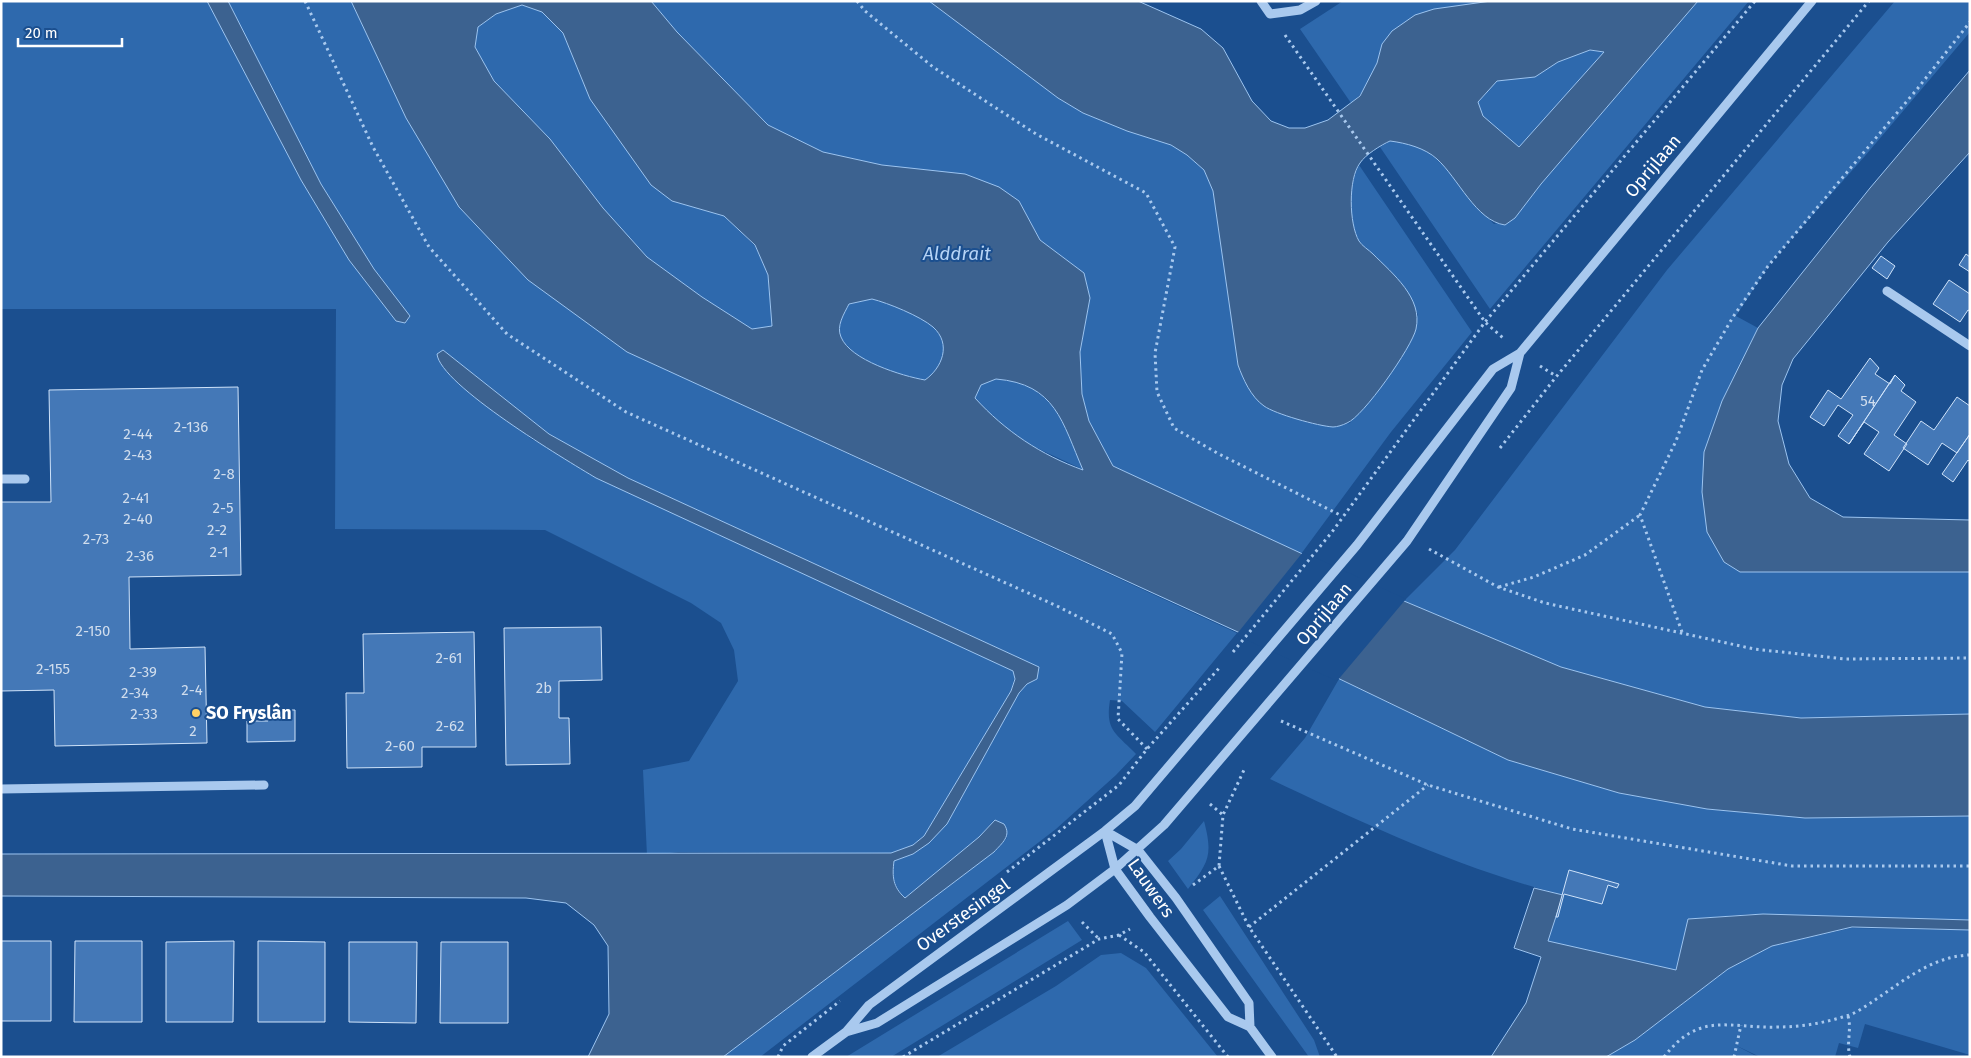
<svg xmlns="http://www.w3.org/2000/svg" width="1971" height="1058" viewBox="0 0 1971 1058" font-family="'Fira Sans',sans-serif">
<rect width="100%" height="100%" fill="#1b4f8f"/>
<path fill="#2e69ad" d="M1 1H207L301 180 349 260 396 321 405 323 410 316 374 269 321 184 228 1H351L406 118 627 352 1237 633 1155 732 1122 701 1110 700C1105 731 1116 733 1136 754L1116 775 1056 829 760 1057H723L994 852 1007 838 994 820 979 837 905 898C894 886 892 877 894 861L913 854 947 824 1019 693 1027 684 1037 679 1039 667 628 478 549 434 443 350 531 439 1013 671 1015 675 1011 691 924 836 913 845 891 853 678 852 647 856 643 770 689 761 738 681 734 650 721 623 691 603 545 530 335 529 336 309H1Z
M651 1H929L1058 98 1083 113 1127 131 1171 145 1187 155 1204 170 1213 191 1238 365 1244 381 1264 406 1306 422 1335 427 1350 423 1418 315C1409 292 1396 277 1378 260 1372 254 1363 247 1359 240 1347 220 1349 186 1359 165L1472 332 1391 432 1301 554 1113 466 1089 421 1082 394 1080 352 1090 298 1084 273 1040 240 1019 201 882 165 823 152 768 125 677 32Z
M1343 1H1491L1382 44C1377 66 1370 89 1351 103L1300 29Z
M1698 1H1749L1490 309 1380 147 1390 141C1401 142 1415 145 1424 150 1445 161 1475 205 1494 224L1515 218 1541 184Z
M1895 1H1970V32L1865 156 1771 262 1736 316 1758 328 1722 401 1740 572H1970V714L1801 718 1705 707 1561 667 1404 601 1455 550 1667 270Z
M522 5 542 12 563 33 590 99 672 201 724 216 755 246 768 275 772 326 752 329 702 297 647 257 603 208 550 139 494 81 475 47 478 27 496 14Z
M1590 50 1604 52 1519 147 1483 116 1478 102 1497 81 1535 77 1558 62Z
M872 299C888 303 921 316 933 327 952 345 943 367 925 380 902 376 850 360 841 337 836 326 844 314 849 304Z
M996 379C1056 384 1062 423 1084 470L1028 444 992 417 975 398 981 385Z
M1339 679 1508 760 1619 793 1707 809 1805 818 1970 816V920L1752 914 1689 919 1676 970 1547 941 1563 895C1461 869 1365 824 1270 779L1305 738Z
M1204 821C1213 855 1209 862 1188 889L1168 861 1181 849Z
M1220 896 1314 1040 1320 1057H1309L1203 910Z
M1068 921 1082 940 891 1057H846Z
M1851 928 1970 930V1055L1865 1024 1858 1048 1839 1043 1835 1057H1760L1733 1044 1758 1057H1606L1635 1040 1728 969 1772 946Z
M1121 953 1146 968 1218 1057H937L1056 986 1101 955Z"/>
<path fill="#3c6290" stroke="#9cc4f0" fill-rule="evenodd" d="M207 1H228L321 184 374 269 410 316 405 323 396 321 349 260 301 180Z
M351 1H651L677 32 768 125 823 152 882 165 965 174 999 187 1019 201 1040 240 1084 273 1090 298 1080 352 1082 394 1089 421 1113 466 1404 601 1561 667 1705 707 1801 718 1970 714V816L1805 818 1707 809 1619 793 1508 760 1323 671 627 352 528 280 459 207 406 118ZM522 5 542 12 563 33 590 99 651 185 672 201 724 216 755 245 768 275 772 326 752 329 702 297 647 257 603 208 550 139 494 81 475 47 478 27 496 14ZM872 299C888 303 920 316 933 327 952 344 942 368 925 380 902 376 850 360 841 337 836 326 844 314 849 304ZM996 379C1056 384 1062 422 1083 470 1041 455 1005 431 975 398L981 385Z
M929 1H1138L1201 29 1223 48 1252 101 1271 121 1289 128H1305L1328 120 1360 96 1377 63 1382 44 1392 31 1415 15 1434 9 1491 1H1698L1541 184 1515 218 1505 225C1476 221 1458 178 1437 159 1425 148 1406 143 1390 141 1381 145 1365 155 1360 163 1348 179 1349 224 1359 241 1362 246 1369 250 1373 254 1393 274 1423 298 1416 329 1412 347 1363 417 1347 423 1343 425 1337 427 1333 427 1318 426 1275 414 1264 406 1251 397 1243 379 1238 365L1213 191 1204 170 1187 155 1171 145 1127 131 1083 113 1058 98ZM1590 50 1604 52 1519 147 1483 116 1478 102 1497 81 1535 77 1558 62Z
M1970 70V152L1888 242 1793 359 1782 385 1778 421 1789 464 1810 498 1843 517 1970 520V572H1740L1724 562 1707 532 1702 492 1704 452 1722 401 1758 328 1870 188Z
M443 350 549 434 628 478 1039 667 1037 679 1027 684 1019 693 947 824 929 843 913 854 894 861C892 877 893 887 905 898L979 837 995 820 1004 824C1012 836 1002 843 994 852L723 1057H588L609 1014 608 946 594 925 566 903 526 898 1 896V854L891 853 913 845 924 836 1011 691 1015 679 1013 671 596 478C566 460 440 385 437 354Z
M1534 888 1563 895 1548 941 1676 970 1688 919 1763 914 1970 920V930L1852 927 1772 946 1728 969 1635 1040 1606 1057H1491L1526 1003 1541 957 1514 948Z"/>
<path fill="#1b4f8f" d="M1303 552 1406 599 1337 681 1236 635Z"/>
<path fill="#4478b7" stroke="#cfe3fa" d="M1966 254 1970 257V272L1959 265Z
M1881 256 1895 266 1887 279 1872 268Z
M1949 280 1970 294V311L1968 310 1960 322 1933 304Z
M1870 358 1879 368 1875 374 1890 384 1895 375 1849 444 1838 436 1853 415 1838 405 1824 426 1810 417 1828 390 1841 399Z
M1895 375 1905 385 1901 391 1916 402 1894 435 1907 444 1889 471 1864 454 1879 432 1864 422 1849 444Z
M238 387 241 575 129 577 130 649 205 647 207 743 55 746 54 690 1 691V502H51L49 390Z
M1957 397 1970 406V434L1957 453 1942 443 1928 465 1903 448 1921 421 1934 430Z
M1970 434V462L1968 460 1953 482 1942 474Z
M601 627 602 680 559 681V718H569L570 764 506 765 504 628Z
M474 632 476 747H422V767L347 768 346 693H364L363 634Z
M268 710H295V741L247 742V721H268Z
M1569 870 1619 884 1617 888 1608 885 1602 904 1564 894 1558 917H1556Z
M1 941H51V1021H1Z
M75 941H142V1022H74Z
M234 941 233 1022H166V942Z
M258 941 325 942V1022H258Z
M349 942H417L416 1023 349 1022Z
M441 942H508V1023H440Z"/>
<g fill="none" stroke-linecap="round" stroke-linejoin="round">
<path stroke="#a9c9ee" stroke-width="3" stroke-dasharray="2.5 4" stroke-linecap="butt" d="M305 1 373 147 429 247 507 334 626 412 1057 606 1112 634 1122 653 1118 719 1147 749
M857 1 865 11 933 67 1036 134 1146 193 1175 247 1155 353 1157 392 1174 428 1217 453 1342 516
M1285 35 1485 322 1503 338
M1540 366 1556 376
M1500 448 1556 377 1869 1
M1429 549 1498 587 1545 603 1754 649 1845 659 1970 658
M1499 587 1534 577 1585 555 1640 515
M1682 632 1640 515 1676 441 1702 370 1733 317 1768 266 1918 88 1970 22
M1233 652 1332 532 1485 322 1755 1
M1281 721 1428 785 1572 829 1792 866H1970
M1210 804 1223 815
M1219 866 1249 927 1337 1057
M1007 872 1119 785 1147 749 1221 666
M1193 885 1219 866 1223 815 1244 770
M1082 922 1099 939
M1249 927 1428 785
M1119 935 1144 952 1228 1057
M1848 1016C1852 1030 1846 1042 1850 1057
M778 1057 783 1046 840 1001
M903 1057 1099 939 1119 935 1130 929
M1664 1057C1700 1010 1730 1029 1778 1027 1801 1027 1824 1023 1846 1016 1855 1014 1864 1007 1872 1002 1902 982 1932 956 1970 955
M1734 1057 1741 1025"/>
<path stroke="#a9c9ee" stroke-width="9" d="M1261 1 1270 14 1300 10 1316 1
M1887 291 1970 346
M1 479H25
M1 789 264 785
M1105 831 1115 869 1150 917 1228 1017 1250 1027 1272 1057
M1105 831 1138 850 1176 898 1249 1003 1250 1027
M846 1032 877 1023 1067 905 1115 869 1164 825 1407 541 1511 388 1520 353
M812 1057 846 1032 869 1005 1105 831 1135 806 1357 545 1493 369 1520 353 1812 1"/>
</g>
<circle fill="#ffd166" stroke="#1b4f8f" stroke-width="2" cx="196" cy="713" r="5"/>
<g text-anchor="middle" stroke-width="4" stroke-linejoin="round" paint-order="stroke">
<g font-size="15" fill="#d0dded">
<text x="1868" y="406">54</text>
<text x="191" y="432">2-136</text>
<text x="138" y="439">2-44</text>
<text x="138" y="460">2-43</text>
<text x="224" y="479">2-8</text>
<text x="136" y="503">2-41</text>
<text x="223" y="513">2-5</text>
<text x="138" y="524">2-40</text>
<text x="217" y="535">2-2</text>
<text x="96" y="544">2-73</text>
<text x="219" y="557">2-1</text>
<text x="140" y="561">2-36</text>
<text x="93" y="636">2-150</text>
<text x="449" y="663">2-61</text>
<text x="53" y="674">2-155</text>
<text x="143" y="677">2-39</text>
<text x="544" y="693">2b</text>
<text x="192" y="695">2-4</text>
<text x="135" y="698">2-34</text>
<text x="144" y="719">2-33</text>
<text x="450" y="731">2-62</text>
<text x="193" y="736">2</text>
<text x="400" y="751">2-60</text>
</g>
<g font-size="18" fill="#fff" stroke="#1b4f8f">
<text transform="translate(1653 166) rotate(-50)" y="6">Oprijlaan</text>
<text transform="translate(1324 614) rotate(-50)" y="6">Oprijlaan</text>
<text transform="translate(1151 888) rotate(55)" y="6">Lauwers</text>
<text transform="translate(963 915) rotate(-36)" y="6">Overstesingel</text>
</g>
<g font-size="18" font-weight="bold" fill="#fff" stroke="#1b4f8f" text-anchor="start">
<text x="206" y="719">SO Fryslân</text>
</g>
<g font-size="19" font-style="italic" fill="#b5d3f5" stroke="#1b4f8f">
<text x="957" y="260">Alddrait</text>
</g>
</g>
<rect width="1971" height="1058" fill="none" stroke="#ffffff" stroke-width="5"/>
<path d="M18 38v8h104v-8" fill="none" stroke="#ffffff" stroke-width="2.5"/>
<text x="25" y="38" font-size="15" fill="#ffffff" stroke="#1b4f8f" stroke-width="4" paint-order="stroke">20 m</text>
</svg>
